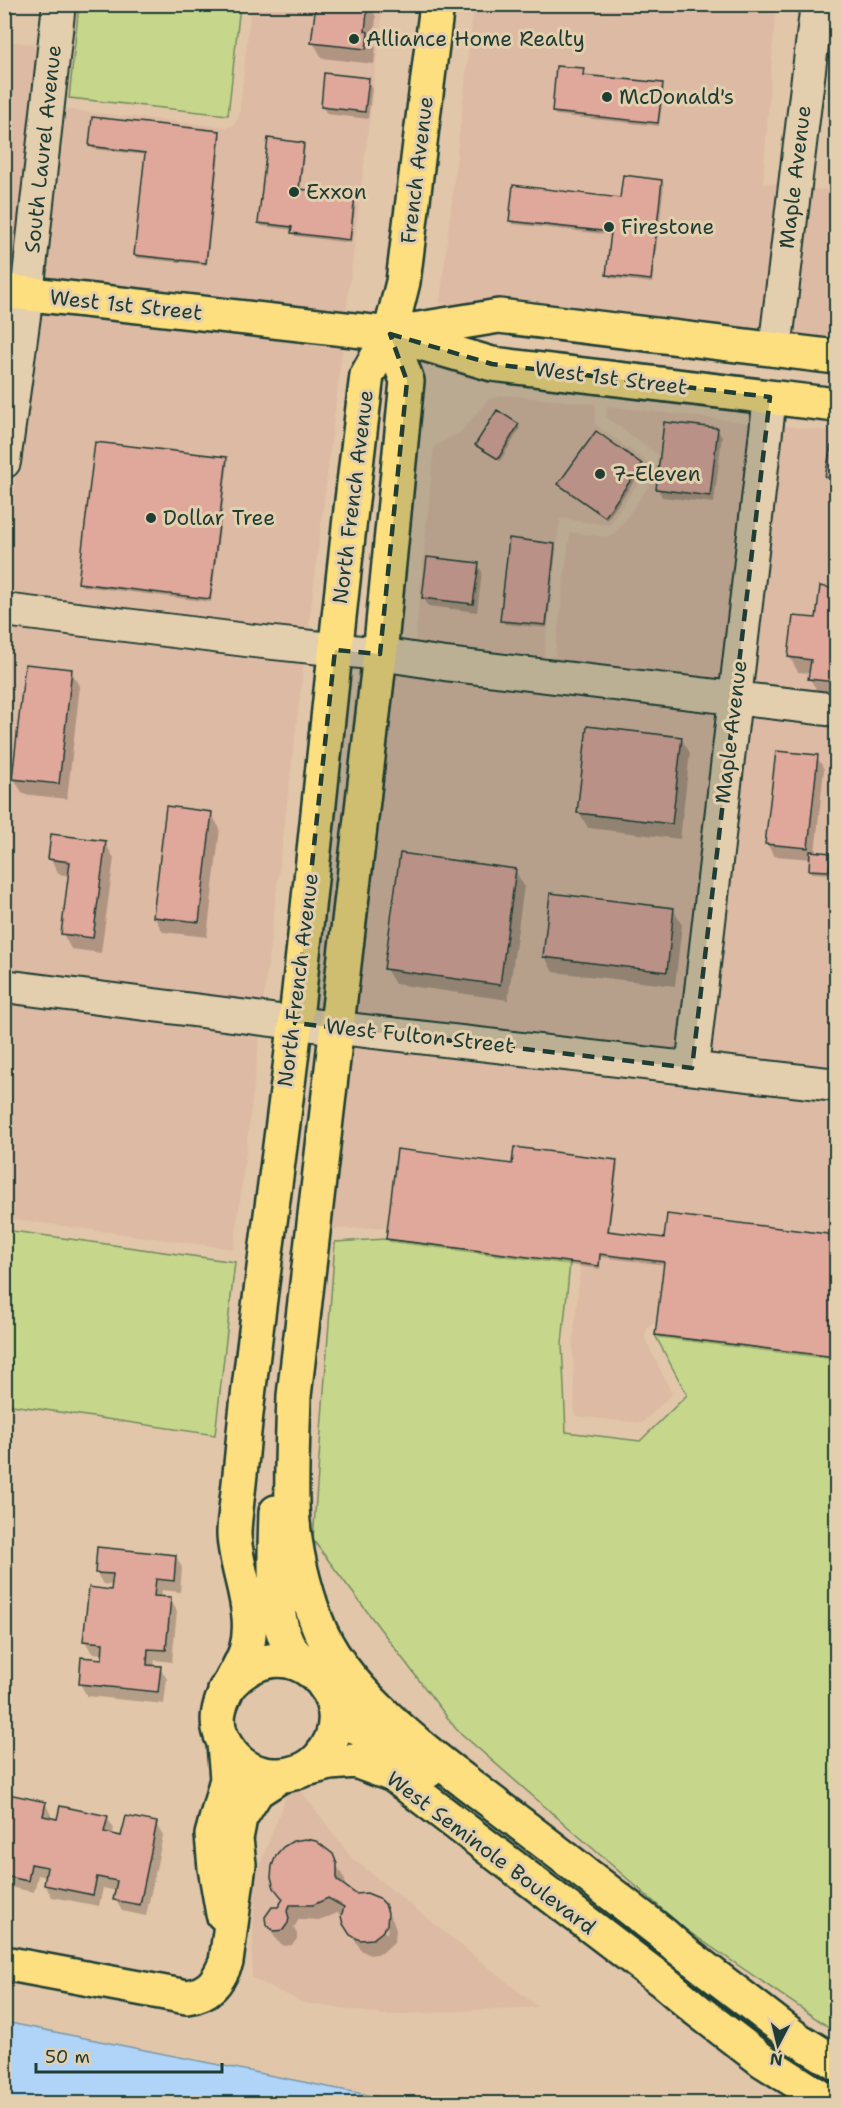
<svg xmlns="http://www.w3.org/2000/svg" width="841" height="2108" viewBox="0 0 841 2108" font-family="'Shantell Sans',sans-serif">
<rect width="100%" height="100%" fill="#e2c6a9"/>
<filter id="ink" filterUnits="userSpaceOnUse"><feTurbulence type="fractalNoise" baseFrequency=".0167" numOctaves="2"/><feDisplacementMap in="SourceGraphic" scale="12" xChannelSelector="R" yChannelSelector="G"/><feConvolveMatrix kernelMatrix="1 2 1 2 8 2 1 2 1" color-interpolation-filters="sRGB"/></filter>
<g filter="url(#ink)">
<path fill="#ddbaa3" d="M694 4 775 14 763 183 781 185 761 339 440 303 474 5Z
M251 5H383L346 314 41 281 60 105 68 110 226 127 233 126 239 116Z
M5 41 42 45 16 278 5 277Z
M806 188 836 191V348L787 342Z
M37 310 343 343 308 632 5 596V569L27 380Z
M504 395 596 404 595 424 651 465 609 525 560 519 544 660 415 643 434 446 461 432 487 400Z
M607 406 752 423 724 683 554 662 570 532 608 537 614 535 662 468V460L657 454 606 417Z
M777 425 836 432V695L749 686Z
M5 625 304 661 263 1004 5 972Z
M396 671 721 712 681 1052 354 1015Z
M746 715 836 725V1070L706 1054Z
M5 1002 260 1033 234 1249 5 1218Z
M351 1043 836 1099V1345L653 1323 647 1327 645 1338 672 1394 642 1423 575 1416 573 1344 581 1263 575 1251 387 1227 335 1229 329 1232Z
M298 1787 351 1857 538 2007 386 2015 304 2003 252 1978 255 1878 289 1789Z"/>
<path fill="#c6d78c" stroke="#728a60" stroke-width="1.5" d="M79 5H240L228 115 69 98Z
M5 1230 235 1262 215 1435 5 1404Z
M386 1239 570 1262 562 1344 566 1432 640 1441 687 1395 655 1335 836 1357V2032L685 1929 456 1729 313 1540 335 1242Z"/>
<path fill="#afd4f8" stroke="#7598aa" stroke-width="1.5" d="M5 2022 408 2103H5Z"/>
<path fill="#0003" fill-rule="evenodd" d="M318 4H369L376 17 373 44 376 48 374 64 322 58 313 42Z
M583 70 585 76 662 84 664 88 659 126 555 115 553 111Z
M368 79 372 87 368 119 327 114 322 106Z
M219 132 221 136 207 265 137 258 135 254 146 155 93 149 91 146Z
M303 144 305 147 300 190 354 196 356 200 351 243 295 236 293 230 261 226 259 223Z
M662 182 664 185 652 283 610 278 608 274 612 235 513 224 511 220 622 199Z
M497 412 518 425 520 429 500 461 479 448 477 445Z
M717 429 722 437 714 503 662 497 658 489Z
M596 434 641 465 643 469 607 520 562 488 560 484Z
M832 448 836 449V481L829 480 827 477Z
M226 459 228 462 211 602 82 586 80 583Z
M554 545 556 548 547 628 504 624 502 620Z
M478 564 482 572 477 612 428 606 424 598Z
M821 588 836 590V696L819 694 810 679 811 673 798 672 789 656 817 620ZM798 656 818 659V662L798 659Z
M71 671 80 686 67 799 23 794 14 779Z
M681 738 690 753 680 839 588 828 579 812Z
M817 757 824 769 815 853 830 854 832 858 830 874 812 873 810 870 811 859 774 856 767 844Z
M211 813 220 829 207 937 163 932 154 917Z
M105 843 114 858 101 953 71 949 63 934 70 876 59 874 50 859Z
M515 870 524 886 508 1000 395 984 386 969Z
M673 909 682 925 675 986 553 972 544 956Z
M616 1162 618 1165 609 1233 665 1240 668 1216 836 1237V1360L659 1338 657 1335 666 1265 601 1257 600 1269 389 1242 387 1239 513 1165Z
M176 1556 182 1568 180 1592 162 1590 161 1598 170 1599 177 1611 172 1662 155 1660 154 1667 160 1668 167 1679 164 1704 87 1696 80 1684 103 1661 104 1654 92 1653 85 1641 112 1591 113 1585 103 1584 96 1572Z
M4 1795 45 1803 51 1815V1819L107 1817 114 1829 112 1835 123 1837 156 1824 163 1836 146 1916 122 1911 115 1899 117 1891 103 1888 99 1906 52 1897 45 1885 47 1877 38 1875 34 1892 4 1886Z
M331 1855 345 1880V1888L355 1895 384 1905 388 1913H387L384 1932 387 1933 389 1915 393 1921 396 1930 395 1941 382 1953 370 1955 361 1950 345 1924 342 1915 337 1913 322 1920 299 1919 294 1928 297 1934V1939L292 1945 284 1946 277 1941 268 1925 284 1901 276 1887Z"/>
<path fill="#e0a79b" stroke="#1f3d34" stroke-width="1.5" d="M316 4H368L365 31 368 32 366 49 311 43Z
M556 66 584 68 583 75 663 83 658 123 552 112Z
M324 73 369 78 365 112 321 107Z
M92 117 220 131 206 263 134 255 145 153 89 146Z
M268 138 304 143 299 189 355 195 350 240 291 233 292 227 258 223Z
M623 175 662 180 651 280 606 275 611 232 509 221 513 185 620 198Z
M497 410 519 424 498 459 475 445Z
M664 422 718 428 710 496 656 489Z
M596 431 642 464 605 517 558 484Z
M95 442 227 457 210 599 78 583Z
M831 446 836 447V479L825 477Z
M509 538 555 544 546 625 500 621Z
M427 557 479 563 473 604 422 598Z
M820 586 836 589V682L808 679 811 660 788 657 793 616 816 618Z
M25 664 72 669 59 784 12 779Z
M587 726 682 737 672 824 577 813Z
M776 751 818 755 808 848 765 844Z
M166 806 212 812 199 922 153 917Z
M51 834 106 841 93 938 61 934 70 862 48 859Z
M810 851 831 853 829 871 809 870Z
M400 853 516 869 500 985 384 969Z
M550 893 674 908 667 972 543 957Z
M514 1147 617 1160 608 1231 664 1238 667 1214 836 1235V1357L655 1335 664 1262 600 1254 599 1266 386 1239 397 1149 512 1164Z
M97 1547 176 1555 174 1581 156 1579 154 1596 171 1597 166 1650 148 1649 147 1665 161 1666 158 1692 79 1684 81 1657 102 1659 103 1643 83 1641 89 1587 111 1590 113 1574 95 1573Z
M4 1793 46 1802 43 1816 57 1819 60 1806 108 1816 104 1832 121 1836 126 1816 157 1822 140 1905 113 1900 117 1881 97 1877 93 1895 44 1885 47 1867 31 1864 28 1881 4 1876Z
M305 1839 316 1841 333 1854 337 1864V1880L356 1894 367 1893 379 1898 385 1904 388 1913 387 1925 382 1932 373 1939 360 1940 350 1935 343 1924 341 1916 344 1907 328 1898 313 1905H290L287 1911 289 1918 288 1923 283 1930 274 1931 266 1925 265 1917 272 1907H278L283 1899 274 1888 271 1877 272 1866 276 1855 283 1847 293 1841Z"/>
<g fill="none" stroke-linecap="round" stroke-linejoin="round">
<g stroke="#1f3d34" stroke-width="36">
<path id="minor" d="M775 350 817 4
M4 462 27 294 59 4
M4 610 254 641 380 654 445 664 836 710
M4 986 295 1023 836 1085
M692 1068 770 397"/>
</g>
<g stroke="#1f3d34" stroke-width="38">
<path id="major" d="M4 291 390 334 492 364 836 405
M401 332 499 316 836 357
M390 334 407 381 380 654 294 1396C293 1433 291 1469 292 1505 293 1544 303 1584 316 1620 343 1696 443 1764 505 1812 558 1852 610 1893 663 1934L681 1950 797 2039 836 2063
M276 1512C275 1549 271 1614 289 1646 294 1655 304 1663 311 1671
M225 1690C286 1614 370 1701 320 1757 309 1770 291 1776 275 1775 257 1775 241 1766 231 1753 200 1713 233 1687 246 1651 249 1641 250 1628 249 1617 247 1589 235 1562 234 1534 234 1523 236 1511 237 1500 240 1477 242 1455 244 1432 259 1294 280 1156 296 1018 320 803 340 589 367 375L390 334 403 282 437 4
M334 1704C358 1735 395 1752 428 1771
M306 1769 330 1763 355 1761 393 1775 664 1982 697 2010 762 2060 831 2104
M223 1914 215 1868 212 1835 227 1779 224 1744
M4 1963 187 1997C209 1994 218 1982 226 1962L239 1864 236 1839 240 1818 257 1791 280 1776"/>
</g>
<use href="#minor" stroke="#e3cead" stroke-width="32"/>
<use href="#major" stroke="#fddf80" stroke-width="33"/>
</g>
</g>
<path fill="#1f3d34" fill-opacity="0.2" stroke="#1f3d34" stroke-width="4.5" stroke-dasharray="12 8" stroke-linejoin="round" d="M390 334 492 364 770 397 692 1068 295 1023 335 650 380 654 407 381Z"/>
<g fill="#1f3d34" stroke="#e3cead" stroke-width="2">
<circle cx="354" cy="39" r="6"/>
<circle cx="607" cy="97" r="6"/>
<circle cx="294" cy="192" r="6"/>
<circle cx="609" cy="227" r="6"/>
<circle cx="600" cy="474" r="6"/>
<circle cx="151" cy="518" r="6"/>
</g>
<g text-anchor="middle" stroke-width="6" stroke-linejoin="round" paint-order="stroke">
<g font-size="21" fill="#1f3d34" stroke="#e3cead" text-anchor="start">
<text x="366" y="46">Alliance Home Realty</text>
<text x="619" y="104">McDonald's</text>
<text x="306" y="199">Exxon</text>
<text x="621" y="234">Firestone</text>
<text x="612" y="481">7-Eleven</text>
<text x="163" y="525">Dollar Tree</text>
</g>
<g font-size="21" fill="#1f3d34" stroke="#e3cead">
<text transform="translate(43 149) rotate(-84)" y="7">South Laurel Avenue</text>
<text transform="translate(417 170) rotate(-83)" y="7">French Avenue</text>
<text transform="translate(795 177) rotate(-83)" y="7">Maple Avenue</text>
<text transform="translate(126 305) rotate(6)" y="7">West 1st Street</text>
<text transform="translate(611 378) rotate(7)" y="7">West 1st Street</text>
<text transform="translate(353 497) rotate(-83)" y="7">North French Avenue</text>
<text transform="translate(731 732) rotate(-83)" y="7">Maple Avenue</text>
<text transform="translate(298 980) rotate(-83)" y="7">North French Avenue</text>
<text transform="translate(420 1036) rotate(6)" y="7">West Fulton Street</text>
<text transform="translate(491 1853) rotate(37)" y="7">West Seminole Boulevard</text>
</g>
</g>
<rect width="841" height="2108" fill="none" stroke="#e3cead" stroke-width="24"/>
<rect x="12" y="12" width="817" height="2084" fill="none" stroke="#1f3d34" stroke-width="2" filter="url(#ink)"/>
<g transform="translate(778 2045) rotate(187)" stroke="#e3cead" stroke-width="4.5" paint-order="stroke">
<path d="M0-4.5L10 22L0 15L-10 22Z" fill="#1f3d34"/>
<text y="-9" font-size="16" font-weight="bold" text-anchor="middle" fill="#1f3d34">N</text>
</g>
<path d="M36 2063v9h186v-9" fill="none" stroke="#1f3d34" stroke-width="3"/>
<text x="45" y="2063" font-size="18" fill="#1f3d34" stroke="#e3cead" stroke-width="4.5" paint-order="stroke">50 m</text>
</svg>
